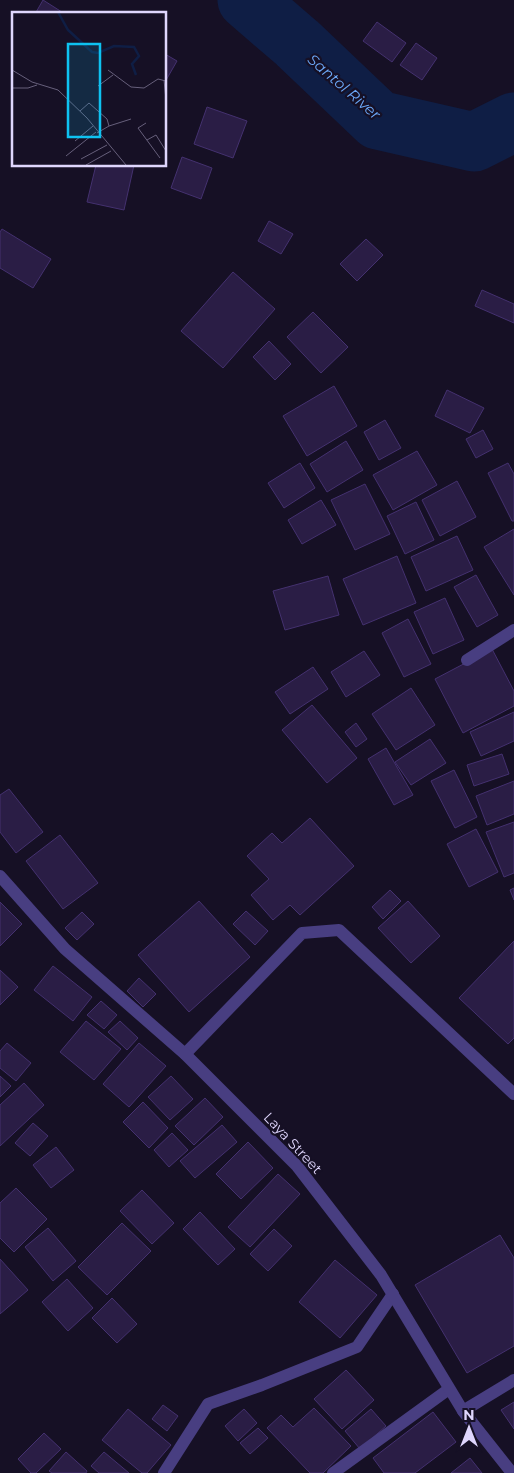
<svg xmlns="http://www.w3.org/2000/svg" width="514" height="1473" viewBox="0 0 514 1473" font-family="Montserrat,sans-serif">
<rect width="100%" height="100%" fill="#161025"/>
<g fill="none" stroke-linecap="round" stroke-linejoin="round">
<path stroke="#0f1e45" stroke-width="59" d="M247 0 297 43 378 120 474 142 514 122"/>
</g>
<path fill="#2a1d45" stroke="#44316f" d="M43 0 65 14H35Z
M377 22 406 43 392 62 363 41Z
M416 43 437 58 422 80 400 65Z
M165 54 177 61 165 82Z
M207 107 247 121 233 158 194 144Z
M182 157 212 168 201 199 171 188Z
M96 165H134L124 210 87 202Z
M269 221 293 234 281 254 258 241Z
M2 229 51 259 33 288 0 268V232Z
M366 239 383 255 357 281 340 264Z
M233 272 275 309 223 368 181 331Z
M482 290 514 304V323L475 306Z
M313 312 348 347 321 373 287 337Z
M269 341 291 364 275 380 253 357Z
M334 386 357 426 307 456 283 416Z
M447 390 484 408 470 433 435 416Z
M385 420 401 448 379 460 364 432Z
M483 430 493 449 476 458 466 439Z
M346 441 363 470 327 492 310 464Z
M417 451 437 485 393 510 373 475Z
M300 463 315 488 284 508 268 483Z
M508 463 514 474V521H512L488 473Z
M457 481 476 517 440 536 422 500Z
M365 484 390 534 355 550 331 500Z
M321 500 336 525 302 544 288 520Z
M416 502 434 540 405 554 387 516Z
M514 529V595L484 547Z
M457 536 473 570 426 591 411 557Z
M397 556 416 603 363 625 343 579Z
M476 575 498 615 477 627 454 587Z
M328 576 339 615 285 630 273 591Z
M445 598 464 640 433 654 414 612Z
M408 619 431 664 404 677 382 633Z
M492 649 514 691V706L463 733 435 679Z
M364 651 380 675 346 697 331 672Z
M313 667 328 689 290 714 275 692Z
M411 688 435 725 396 750 372 714Z
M312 705 357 758 327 783 282 730Z
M514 712V741L481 756 470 732Z
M356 723 367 739 356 747 345 732Z
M430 739 446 763 411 785 395 762Z
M386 748 413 795 394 805 368 759Z
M502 754 509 774 474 786 467 765Z
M454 770 477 817 455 828 431 781Z
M514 781V814L487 825 476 796Z
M9 789 43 832 16 853 0 832V795Z
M310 818 354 866 300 915 290 905 273 920 251 895 269 879 247 856 272 833 282 843Z
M514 822V873L504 877 486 832Z
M476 829 498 872 469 887 447 844Z
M60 835 98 883 63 909 26 861Z
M514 888V900L510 890Z
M390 890 401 901 383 919 372 907Z
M199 901 250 957 189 1012 138 955Z
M408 901 440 936 411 963 378 928Z
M0 902 22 924 0 946Z
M246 911 268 931 255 945 233 924Z
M82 912 94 924 77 940 65 928Z
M514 941V1038L508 1044 459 998Z
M53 966 92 997 73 1021 34 990Z
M0 970 18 987 0 1005Z
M139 978 156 994 143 1007 127 991Z
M101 1001 117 1015 104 1029 87 1015Z
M86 1021 121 1049 94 1080 60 1052Z
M120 1021 138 1038 127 1050 108 1032Z
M7 1043 31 1063 16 1081 0 1068V1051Z
M139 1043 166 1066 129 1107 103 1084Z
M0 1076 11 1086 0 1097Z
M171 1076 193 1099 170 1120 148 1097Z
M24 1083 44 1105 0 1146V1105Z
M205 1098 223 1117 194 1145 175 1126Z
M143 1102 168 1128 149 1148 123 1122Z
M33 1123 48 1136 30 1156 15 1143Z
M222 1125 237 1142 195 1178 180 1161Z
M172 1133 188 1150 169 1167 154 1150Z
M248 1142 273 1168 241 1199 216 1174Z
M56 1147 74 1170 51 1188 33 1165Z
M278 1174 300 1194 250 1247 228 1227Z
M16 1188 47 1219 14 1252 0 1238V1203Z
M142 1190 174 1223 152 1244 120 1211Z
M200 1212 235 1249 218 1265 183 1229Z
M122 1223 151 1251 107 1295 78 1267Z
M48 1228 76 1261 53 1281 25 1247Z
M274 1229 292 1246 268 1271 250 1254Z
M500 1235 514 1258V1346L467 1373 415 1285Z
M0 1259 28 1290 0 1314Z
M335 1260 377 1295 340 1338 299 1302Z
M67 1279 93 1308 68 1331 42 1302Z
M112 1298 137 1324 117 1343 92 1318Z
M346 1370 374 1400 342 1429 314 1399Z
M514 1402V1429L501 1410Z
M163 1405 178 1416 167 1431 152 1419Z
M314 1408 351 1446 323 1473H310L267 1428 281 1415 293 1427Z
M128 1409 171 1445 147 1473H142L102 1440Z
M244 1409 257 1423 238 1441 225 1426Z
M371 1409 386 1426 360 1449 345 1431Z
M433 1412 456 1442 415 1473H384L373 1458Z
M258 1428 268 1438 250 1454 240 1443Z
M44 1433 61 1449 36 1473H31L18 1459Z
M66 1452 87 1471 86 1473H52L49 1471Z
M104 1452 129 1473H99L91 1466Z
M470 1458 482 1473H451Z"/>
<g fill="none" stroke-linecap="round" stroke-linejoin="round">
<path stroke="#483e81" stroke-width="12" d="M164 1473 208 1404 262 1385 357 1347 393 1294
M333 1473 449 1389"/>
<path stroke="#483e81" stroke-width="12" d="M467 660 514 630
M185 1054 302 933 339 930 514 1094
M463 1411 514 1380"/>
<path stroke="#483e81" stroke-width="12" d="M0 876 65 949 185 1054 297 1166 381 1275 463 1411 512 1473"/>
</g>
<g text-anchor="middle" stroke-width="4.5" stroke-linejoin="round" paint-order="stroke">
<g font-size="14" fill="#dfd6fd" stroke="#161025">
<text transform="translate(293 1143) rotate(47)" y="5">Laya Street</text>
</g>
<g font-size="15" font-style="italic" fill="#6ba7f7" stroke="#161025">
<text transform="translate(344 87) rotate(41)" y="5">Santol River</text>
</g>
</g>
<g transform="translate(12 12)">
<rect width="154" height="154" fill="#161025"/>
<path fill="none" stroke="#0f1e45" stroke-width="2.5" d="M46 0 56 18 80 40 86 41 102 34 122 35 127 44 120 52 124 63"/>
<path fill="none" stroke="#665f7b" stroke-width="1" d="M0 58 20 70 46 78 75 106 114 153M96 58 119 75 132 76 146 67 154 69M152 68 154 88M86 74 101 63M0 76H16L25 73M68 99 77 91 95 107 97 114 85 121M134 111 126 116 148 146M97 114 119 107M135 128 144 123 154 139M63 129 81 114M54 144 84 120M69 147 95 133M74 153 99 139"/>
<path fill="#0ec2f1" fill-opacity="0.15" stroke="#0ec2f1" stroke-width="2.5" d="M56 32H88V125H56Z"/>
<rect width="154" height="154" fill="none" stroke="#dfd6fd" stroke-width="2.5"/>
</g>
<g transform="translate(469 1428)" stroke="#161025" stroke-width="4" paint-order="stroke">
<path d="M0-4L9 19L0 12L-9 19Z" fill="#dfd6fd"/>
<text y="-8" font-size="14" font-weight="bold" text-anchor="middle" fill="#dfd6fd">N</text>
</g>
</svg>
